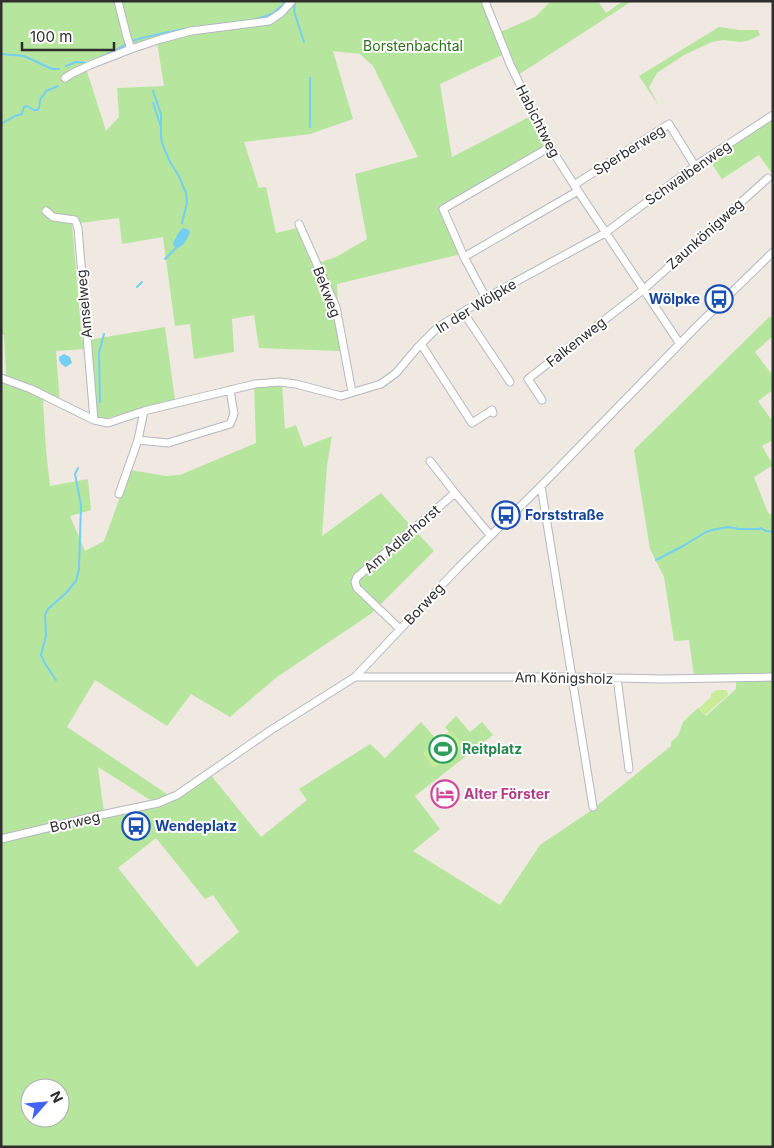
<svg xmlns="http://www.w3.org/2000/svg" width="774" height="1148" viewBox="0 0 774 1148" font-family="Inter,sans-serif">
<rect width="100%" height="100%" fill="#efe9e1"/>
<path fill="#b6e59e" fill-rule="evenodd" d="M1 1H483L496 34 535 17 551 1H598L606 13 623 1H632L515 77 504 54 440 84 452 157 533 115 547 145 441 208 461 254 337 284 340 351 259 348 254 315 232 319 234 352 194 359 190 324 175 326 163 237 122 244 119 218 72 224 82 341 165 327 175 400 92 422 85 349 56 351 60 404 45 396 43 403 46 450 50 486 88 479 91 510 70 516 85 551 104 541 130 470 166 476 180 475 256 443 254 386 282 384 285 429 296 425 304 447 332 436 327 465 322 536 381 493 434 551 372 613 277 677 230 717 191 694 167 726 95 680 67 727 173 798 210 774 261 837 307 800 299 789 370 744 385 758 421 722 437 740 449 732 445 727 456 716 470 732 482 722 493 735 415 796 440 829 413 851 500 905 540 845 589 812 671 746V742L678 736 683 722 698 708 706 716 736 689V676H694L689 640 674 641 664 577 650 549 634 450 770 316 773 321V336L755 352 773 376V390L758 401 773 422V440L762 446 773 465 754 477 768 513 773 515V575H772L773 588V671L770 675H773V1147H1V382L6 374 4 335H1ZM156 36 164 86 117 88 119 117 106 131 84 62ZM333 51 360 54 373 66 418 157 355 174 367 239 336 257 312 265 297 228 276 233 266 187 259 188 244 142 310 134 353 119ZM98 767 152 801 104 813ZM156 838 205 899 213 895 239 932 197 967 118 868ZM30 1088H60V1118H30Z
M719 27 740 30H758L760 35 750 40 741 42 723 40 712 42 684 55 657 73 649 87 659 106 639 76Z
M773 119V175L759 155 722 179 710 161Z"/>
<path fill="#c9ec9a" d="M716 690H727L728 695 705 715 699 708 711 697V694Z
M451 731 463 745 434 768 423 753Z"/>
<path fill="#75cff0" d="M183 228 188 229 190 232C187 240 184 246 175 249L173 243 179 232Z
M64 354 70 357 72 363 66 367C61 365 59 362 59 357Z"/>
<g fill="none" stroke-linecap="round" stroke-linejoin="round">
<path stroke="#75cff0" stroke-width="2" d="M295 2 294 11 304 42
M253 20 272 14 287 1
M1 54 24 56 52 69H59
M97 59 122 47C130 38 170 32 184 29
M66 66 76 62 88 63
M153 91 161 114V136L162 143 170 162 179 176 186 193 187 203 182 223
M153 103 161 127
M1 124 15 116 22 114 24 107 27 106 34 110H38C41 105 38 98 43 96L46 91 58 86
M310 127V78
M165 259 176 248
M137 287 142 282
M100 402 99 353 104 334
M656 560 683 546 706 532 712 530 728 527 739 529H759L761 528 766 531 773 532
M56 680 44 662 41 655 46 636 45 615 48 609 66 593 76 581 79 569 81 505 75 474 78 468"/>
<g stroke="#b4b7c1" stroke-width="9">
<path id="minor" d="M118 1 127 37 131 49
M486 1V4L510 64 550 147 578 191 680 344
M65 78 73 73 90 65 131 49 161 39 191 31 269 21 281 13 292 1
M574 185 669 124 695 166
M46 211 53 217 75 220 78 228 94 420
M299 224 336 307 352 392
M464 257 578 191
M486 298 464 257 443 209 550 147
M463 312 510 382
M421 344 472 423 492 410 493 413
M1 378 31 389 94 420 108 423 144 411 255 384 280 382 296 384 341 396 381 384 396 373 418 347 438 327 486 298 605 233 695 166 773 115
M542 400 528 379 643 290 768 178
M138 440 168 443 230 424 234 414 230 390
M430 461 455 493
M541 486 593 807
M119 494 138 440 144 411
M400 629 357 588 355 582 357 577 455 493 491 536
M355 677H572L662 679 773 677
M617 678 629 769
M1 839 101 815 158 803 177 795 271 730 355 677 459 567 541 486 697 326 773 252"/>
</g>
<use href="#minor" stroke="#fff" stroke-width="7"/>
</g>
<defs>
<g id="bus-ring" transform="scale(1.4375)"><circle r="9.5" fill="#fff" stroke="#1a4fb4" stroke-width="1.5"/><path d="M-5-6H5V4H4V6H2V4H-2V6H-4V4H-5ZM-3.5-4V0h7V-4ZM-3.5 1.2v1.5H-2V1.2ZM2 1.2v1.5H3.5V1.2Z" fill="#1a4fb4"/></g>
<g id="stadium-ring" transform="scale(1.4375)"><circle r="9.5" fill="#fff" stroke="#2e9e5b" stroke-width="1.5"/><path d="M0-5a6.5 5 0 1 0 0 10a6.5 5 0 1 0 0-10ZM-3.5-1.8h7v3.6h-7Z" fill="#2e9e5b"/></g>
<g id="hotel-ring" transform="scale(1.4375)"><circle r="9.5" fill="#fff" stroke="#d1479c" stroke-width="1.5"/><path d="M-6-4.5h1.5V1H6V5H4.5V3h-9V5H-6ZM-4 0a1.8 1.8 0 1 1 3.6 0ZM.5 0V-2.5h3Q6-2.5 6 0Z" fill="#d1479c"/></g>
</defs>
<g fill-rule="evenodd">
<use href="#bus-ring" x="719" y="299"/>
<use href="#bus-ring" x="506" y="515"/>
<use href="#stadium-ring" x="443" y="749"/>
<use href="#hotel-ring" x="445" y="794"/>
<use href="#bus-ring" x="136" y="826"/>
</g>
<g text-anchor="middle" stroke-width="4" stroke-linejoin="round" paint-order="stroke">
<g font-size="14" fill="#2c6e1b" stroke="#fff">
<text x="413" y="51">Borstenbachtal</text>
</g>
<g font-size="14" fill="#2e2e2e" stroke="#fff">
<text transform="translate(538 121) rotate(63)" y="5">Habichtweg</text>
<text transform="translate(629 150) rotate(-32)" y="5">Sperberweg</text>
<text transform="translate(688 173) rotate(-35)" y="5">Schwalbenweg</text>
<text transform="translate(705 234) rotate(-42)" y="5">Zaunkönigweg</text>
<text transform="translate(327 292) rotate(69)" y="5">Bekweg</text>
<text transform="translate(84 304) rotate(-95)" y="5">Amselweg</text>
<text transform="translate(476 306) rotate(-31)" y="5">In der Wölpke</text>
<text transform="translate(576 342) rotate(-38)" y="5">Falkenweg</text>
<text transform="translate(402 539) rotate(-41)" y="5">Am Adlerhorst</text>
<text transform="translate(424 604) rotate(-47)" y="5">Borweg</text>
<text transform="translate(564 678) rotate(1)" y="5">Am Königsholz</text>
<text transform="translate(75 822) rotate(-13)" y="5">Borweg</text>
</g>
<g font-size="14" font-weight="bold" fill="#164399" stroke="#fff" text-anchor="start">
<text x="700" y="304" text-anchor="end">Wölpke</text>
<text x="525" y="520">Forststraße</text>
<text x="155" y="831">Wendeplatz</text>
</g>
<g font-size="14" font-weight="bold" fill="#27864d" stroke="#fff" text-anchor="start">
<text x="462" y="754">Reitplatz</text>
</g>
<g font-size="14" font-weight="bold" fill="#b23c85" stroke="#fff" text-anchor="start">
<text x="464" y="799">Alter Förster</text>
</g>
</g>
<rect width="774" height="1148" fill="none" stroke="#2e2e2e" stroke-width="5"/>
<g transform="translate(45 1103) rotate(63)"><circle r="24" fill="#ffffff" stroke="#ababab"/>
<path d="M0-4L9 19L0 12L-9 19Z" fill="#4264fb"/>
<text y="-8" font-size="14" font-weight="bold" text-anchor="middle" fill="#2e2e2e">N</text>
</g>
<path d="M22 42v8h92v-8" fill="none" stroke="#2e2e2e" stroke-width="2.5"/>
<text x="30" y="42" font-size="15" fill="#2e2e2e" stroke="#ffffff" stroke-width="4" paint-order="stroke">100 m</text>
</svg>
